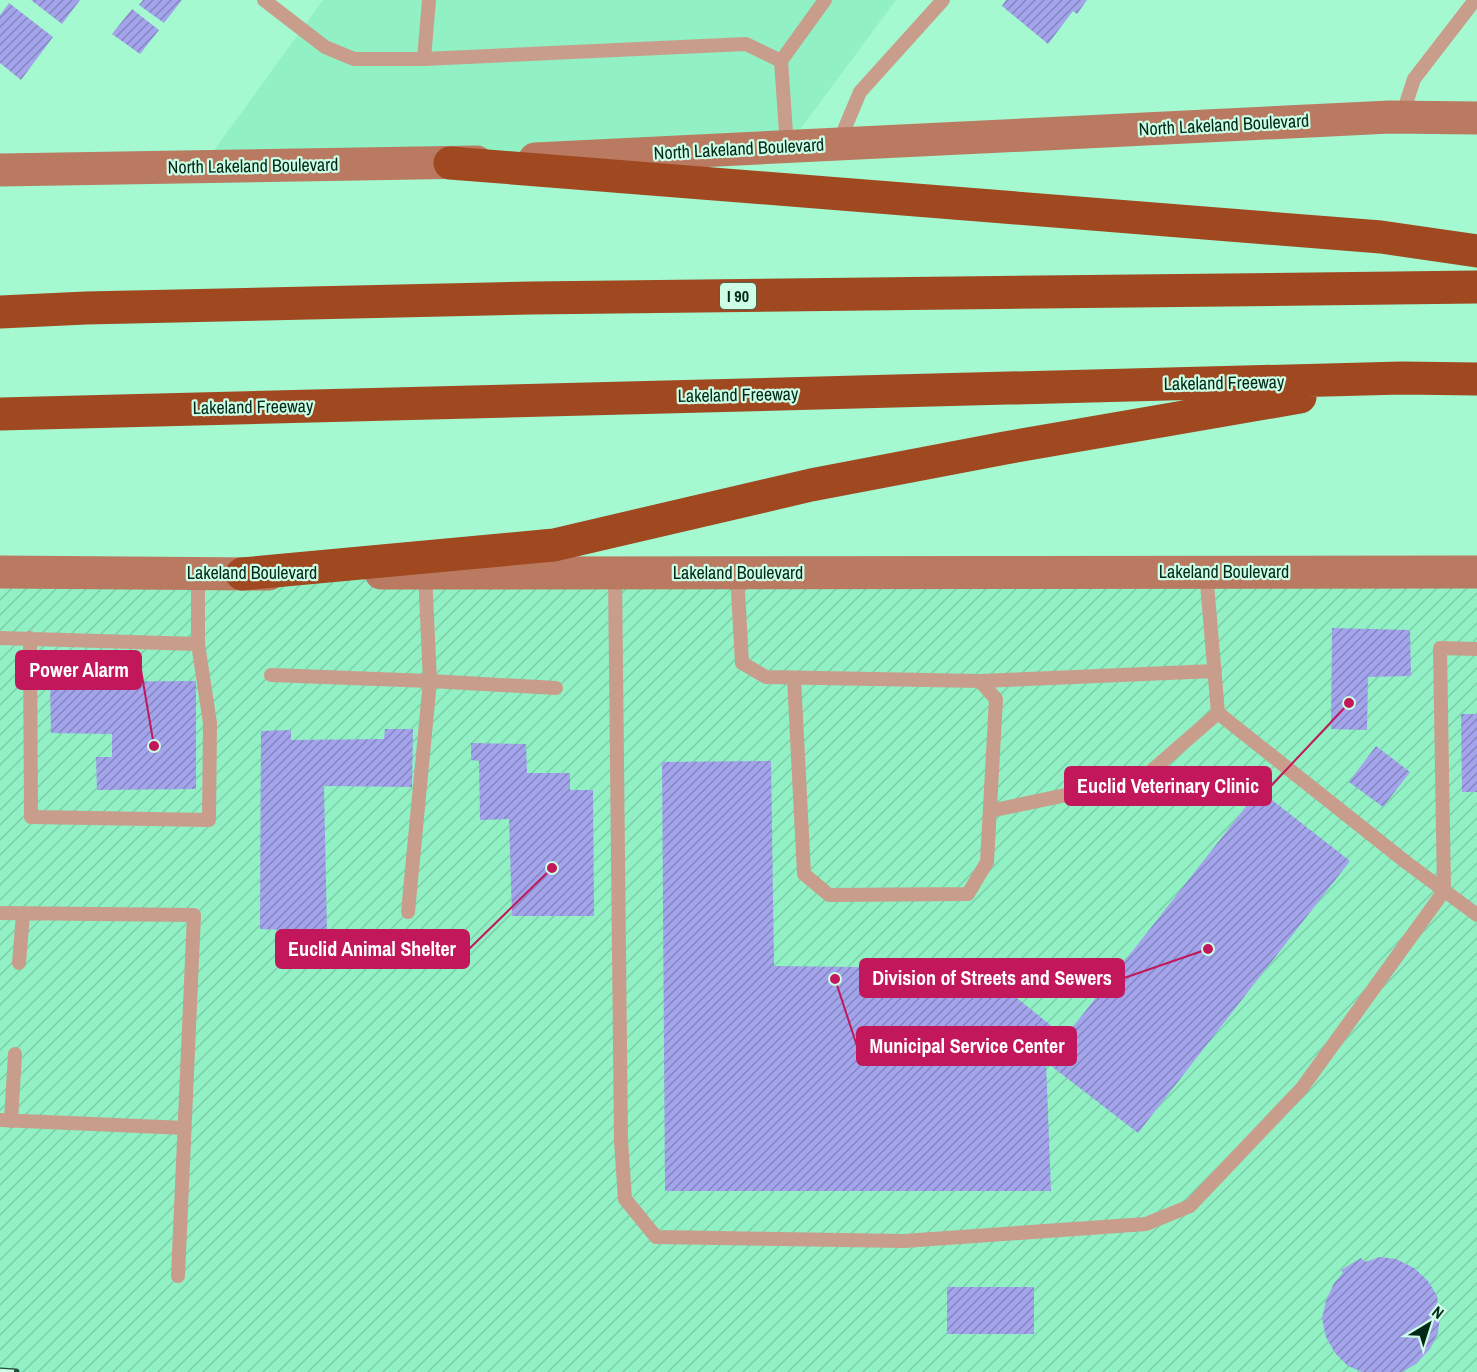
<svg xmlns="http://www.w3.org/2000/svg" width="1477" height="1372" viewBox="0 0 1477 1372" font-family="'Archivo Narrow',sans-serif">
<defs>
<pattern id="industrial-furrows" width="10" height="10" patternUnits="userSpaceOnUse" patternTransform="scale(1.5)"><rect width="10" height="10" fill="#91f0c4"/><path d="M-1 1l2-2M0 10L10 0M9 11l2-2" fill="none" stroke="#7bcea8"/></pattern>
<pattern id="building-hatch" width="6" height="6" patternUnits="userSpaceOnUse" patternTransform="scale(1.5)"><rect width="6" height="6" fill="#a3a4eb"/><path d="M-1 1l2-2M0 6l6-6M5 7l2-2" fill="none" stroke="#8386be"/></pattern>
</defs>
<rect width="100%" height="100%" fill="#a4f9d0"/>
<path fill="#91f0c4" d="M323 0H896L787 147 202 167Z"/>
<path fill="url(#industrial-furrows)" d="M0 572H1477V1372H0Z"/>
<path fill="url(#building-hatch)" d="M31 0H80L62 24Z
M143 0H182L164 23 139 5Z
M1006 0H1087L1077 14 1073 11 1048 44 1002 6Z
M9 3 53 37 21 80 0 63V15Z
M132 9 159 30 140 54 112 34Z
M1332 628 1410 630 1411 676 1368 677 1367 730 1331 729Z
M196 681V789L97 790 96 757H112V734L51 733 50 682Z
M1461 714H1477V792H1462Z
M385 729H413L412 787 324 786 327 932 260 929 261 731 291 730V740L384 739Z
M471 743 526 744 527 773H570V790H593L594 916H512L509 819 480 820 479 761 471 760Z
M1376 746 1410 772 1383 807 1349 782Z
M771 761 774 966 1008 969 1007 990 1065 1037 1259 790 1350 861 1138 1133 1046 1062 1051 1191H665L662 762Z
M1380 1257 1396 1259 1414 1268 1428 1281 1437 1296 1440 1316 1438 1333 1430 1349 1416 1364 1402 1372H1362L1348 1366 1335 1353 1326 1337 1322 1318 1326 1301 1334 1283 1343 1273 1341 1270 1361 1258 1365 1262Z
M947 1287H1034V1334H947Z"/>
<g fill="none" stroke-linecap="round" stroke-linejoin="round">
<path stroke="#c99d8c" stroke-width="14" d="M264 0 325 47 354 59H424L746 44 781 61
M424 59 429 0
M1402 116 1414 79 1475 0
M839 142 860 92 943 0
M787 147 781 61 825 0
M1206 572 1218 713 1407 863 1477 915
M615 573 621 1141 625 1199 656 1237 904 1241 1146 1224 1190 1206 1302 1088 1444 891 1440 648 1477 649
M737 573 742 663 766 677 980 681 996 699 987 862 968 894 829 895 804 874 794 678
M0 638 198 644
M30 638 31 817 209 820 210 723 198 644V573
M271 675 430 681 425 573
M980 681 1215 671
M990 811 1142 779 1218 713
M408 912 430 681 556 688
M0 913 194 915 178 1276
M19 963 23 914
M0 1120 185 1128
M11 1121 15 1054"/>
<path stroke="#b97a61" stroke-width="33" d="M535 159 1390 117 1477 118
M0 170 477 162
M0 572 269 574
M381 573 1477 572"/>
<path stroke="#a04820" stroke-width="33" d="M450 163 1381 237 1477 251
M0 312 86 308 531 298 1477 287
M0 414 1402 378 1477 379
M242 574 554 545 811 485 1005 448 1300 397"/>
<g stroke="#21513d" stroke-width="7">
<path id="rail" d="M0 1371 16 1372"/>
</g>
<use href="#rail" stroke="#cdfee5" stroke-width="4.5" stroke-dasharray="14" stroke-linecap="butt"/>
</g>
<g text-anchor="middle" stroke-width="4.5" stroke-linejoin="round" paint-order="stroke">
<rect fill="#cdfee5" stroke="#3f6856" stroke-width="1.5" x="720" y="283" width="36" height="26" rx="4.5"/>
<g font-size="16" font-weight="bold" fill="#022819">
<text x="738" y="302">I 90</text>
</g>
<g font-size="18" fill="#022819" stroke="#cdfee5">
<text transform="translate(1224 125) rotate(-3)" y="6">North Lakeland Boulevard</text>
<text transform="translate(739 149) rotate(-3)" y="6">North Lakeland Boulevard</text>
<text transform="translate(253 166) rotate(-1)" y="6">North Lakeland Boulevard</text>
<text transform="translate(1224 383) rotate(-1)" y="6">Lakeland Freeway</text>
<text transform="translate(738 395) rotate(-1)" y="6">Lakeland Freeway</text>
<text transform="translate(253 407) rotate(-1)" y="6">Lakeland Freeway</text>
<text x="1224" y="578">Lakeland Boulevard</text>
<text x="252" y="579">Lakeland Boulevard</text>
<text x="738" y="579">Lakeland Boulevard</text>
</g>
</g>
<path fill="none" stroke="#c2185b" stroke-width="2" d="M154 746L141 670M1349 703L1271 786M552 868L469 949M1208 949L1124 978M835 979L857 1046"/>
<g fill="#c2185b" stroke="#cdfee5" stroke-width="2">
<circle cx="154" cy="746" r="6"/>
<circle cx="1349" cy="703" r="6"/>
<circle cx="552" cy="868" r="6"/>
<circle cx="1208" cy="949" r="6"/>
<circle cx="835" cy="979" r="6"/>
</g>
<g fill="#c2185b" stroke="#c2185b" stroke-width="2">
<rect x="16" y="651" width="125" height="38" rx="6"/>
<rect x="1065" y="767" width="206" height="38" rx="6"/>
<rect x="276" y="930" width="193" height="38" rx="6"/>
<rect x="860" y="959" width="264" height="38" rx="6"/>
<rect x="857" y="1027" width="219" height="38" rx="6"/>
</g>
<g font-size="20" text-anchor="middle" font-weight="bold" fill="#fff">
<text x="79" y="677">Power Alarm</text>
<text x="1168" y="793">Euclid Veterinary Clinic</text>
<text x="372" y="956">Euclid Animal Shelter</text>
<text x="992" y="985">Division of Streets and Sewers</text>
<text x="967" y="1053">Municipal Service Center</text>
</g>
<g transform="translate(1429 1324) rotate(38)" stroke="#cdfee5" stroke-width="4.5" paint-order="stroke">
<path d="M0-4.5L10 22L0 15L-10 22Z" fill="#022819"/>
<text y="-9" font-size="16" font-weight="bold" text-anchor="middle" fill="#022819">N</text>
</g>
</svg>
